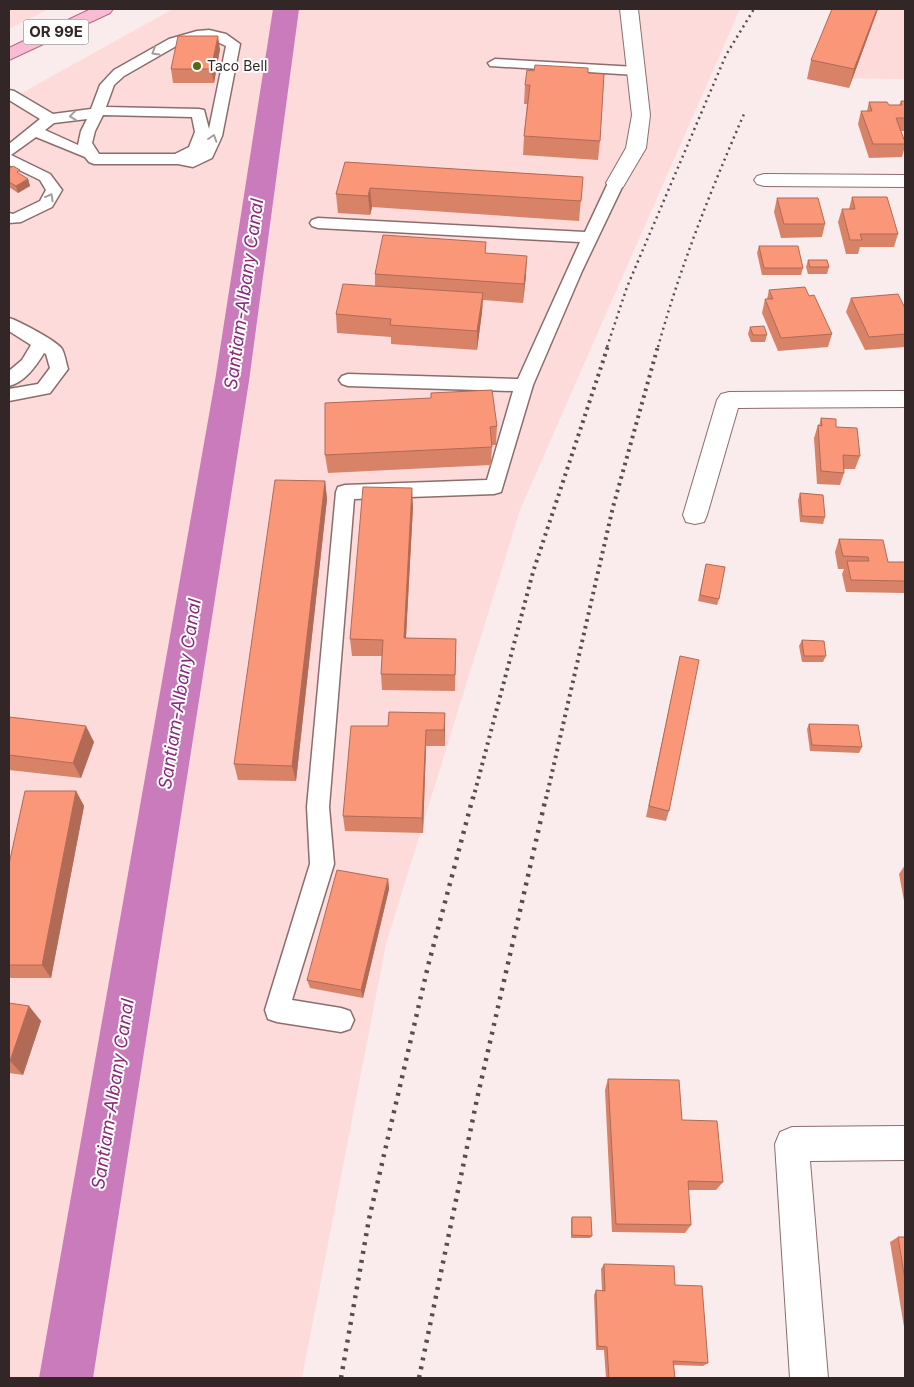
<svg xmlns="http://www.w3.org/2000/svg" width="914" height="1387" viewBox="0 0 914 1387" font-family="Inter,sans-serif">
<rect width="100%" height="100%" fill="#faecec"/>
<path fill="#fedbdb" d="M9 9H49L9 29Z
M173 9H740L520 510 386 944 302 1378H9V100Z
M846 9H905V79L819 78Z"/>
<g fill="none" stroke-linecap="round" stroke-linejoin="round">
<path fill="#ca7bbb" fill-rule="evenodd" d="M273 9H299L249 381 93 1378H39L215 381Z"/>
<g stroke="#8c6d6d" stroke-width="3">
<path id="service" d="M209 30 226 34 240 44 222 136 212 158 193 167 178 164H94L89 162 85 157 36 137 11 155 50 174 62 190 52 207 21 222 9 223V213L13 214 40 201 46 190 40 180 9 165V144L40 119 9 100V90L14 91 53 114 91 109 100 85 114 70 169 39 197 31ZM209 38 226 46 209 129 204 110 199 109 106 107 114 85 124 76 178 45 197 39ZM103 115 192 117 195 132 189 147 175 154H99L92 143 95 131ZM87 119 81 131 78 145 45 130 54 123Z
M495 59 636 67 643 71 636 75 490 66 488 63Z
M616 178 621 180 624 183 582 271 533 385 501 492 494 494 354 499 329 807 334 864 292 1000 341 1008 350 1011 354 1020 350 1029 341 1032 277 1022 268 1019 265 1010 310 864 307 807 336 492 338 487 345 485 487 480 513 391 348 386 342 384 339 380 342 376 348 374 518 379 580 242 318 228 312 226 310 223 312 220 318 218 585 232 608 183 611 180Z
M9 318C19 321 57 341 62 349 65 355 66 363 68 369L50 393 9 401V389L38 384 50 368 46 354 44 353C36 366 25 382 9 386V371L22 360 31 345 9 331Z"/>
</g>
<g stroke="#8c6d6d" stroke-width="2">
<path id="minor" d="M620 9H638L650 115 646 148 623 187 616 189 609 187 606 183 626 148 632 115Z
M764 174 905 175V187L764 186 757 184 754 180 757 176Z
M905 391V407L738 408 707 515 704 522 695 524 686 522 683 515 717 400 721 394 729 392Z
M905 1126V1160L810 1161 828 1378H790L775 1144 780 1132 792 1127Z"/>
</g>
<g stroke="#b26a85" stroke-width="2">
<path id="primary" d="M91 9H113L110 13 9 60V48Z"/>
</g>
<use href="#service" fill="#fff" fill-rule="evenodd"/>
<use href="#minor" fill="#fff" fill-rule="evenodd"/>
<use href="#primary" fill="#fabcd4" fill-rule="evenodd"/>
<path stroke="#594c4c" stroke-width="2.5" stroke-dasharray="2 4" stroke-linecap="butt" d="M607 347 627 287 726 55 754 9
M658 347C680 267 711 190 744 114"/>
<path stroke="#594c4c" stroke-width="4" stroke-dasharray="2.5 4.5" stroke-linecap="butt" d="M473 799 533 572 608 346
M546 799 613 507 658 346"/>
<path stroke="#594c4c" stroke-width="4.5" stroke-dasharray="3 6" stroke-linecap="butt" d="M341 1378 369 1219 428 966 473 797
M419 1378 477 1099 546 797"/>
</g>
<path fill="#d88268" d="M878 9 849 88 807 79 811 60Z
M220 49 214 83H173L171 69Z
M588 73 600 141 598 160 523 155 524 136 527 104H524L525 85Z
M901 101H905V131H901L905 142V146L902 157 869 158 858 124 861 111H867L869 102 889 105H899Z
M345 162 583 177 579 221 372 207 370 215 338 213 336 194Z
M9 169 28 179 30 186 18 193 9 187Z
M852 197 898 234 894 247H860L858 254H846L838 222 842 209H849Z
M777 198 825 224 822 237 781 238 774 212Z
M759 246 803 268 801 275H762L757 253Z
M486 253 526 275 523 303 483 300 482 312 477 350 391 344V337L337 333 336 314 375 286V274Z
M808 260 829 267 827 274H808L806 267Z
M769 290 809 296 832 334 828 347 778 351 762 313 765 299H767Z
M851 298 905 308V347L865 350 846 312Z
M750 327 767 335 765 342H751L748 334Z
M431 393 497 426 496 445H492L491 465 328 473 325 455 431 398Z
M821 418 836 427 860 456 855 469H844V473L840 485 817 484 814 438 818 425 819 426Z
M325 481 327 499 296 781 238 780 234 764Z
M800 493 825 517 823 524 800 522 798 500Z
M413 506 406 638 456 639 455 691 382 690 381 674 382 656H352L350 639Z
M839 539 888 562H905V593L846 592 842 574 844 569H838L835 552Z
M706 564 719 599 717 605 698 601Z
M802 640 826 656 823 662H802L799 646Z
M680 656 669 811 666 821 646 817Z
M445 713V746H426L423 833 345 831 343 816 388 726Z
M9 717 94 742 81 778 9 770Z
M809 724 862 747 859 753 810 751 807 729Z
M76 791 84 806 51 978H9V864Z
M905 865V906L899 874Z
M388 879 389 889 363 998 310 988 307 980Z
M9 1003 41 1021 23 1075 9 1073Z
M608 1079 682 1120 723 1182 716 1190H688L691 1225 685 1233 612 1232 605 1090Z
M572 1217 592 1236 590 1238H571V1220Z
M898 1237H905V1333L890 1242Z
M604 1264 675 1285 708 1363 703 1366 674 1365 675 1378H606L604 1350H596L594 1295 596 1290 602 1291 601 1269Z"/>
<path fill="#b06a55" d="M877 9H878L849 88 854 69Z
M218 36 220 49 214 83 211 69Z
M28 179 30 186 18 193 16 186Z
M370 188 372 207 370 215 368 196Z
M527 256 526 275 523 303 524 284Z
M483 293 482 312 477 350V331Z
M325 481 327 499 296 781 292 766Z
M412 488 413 506 405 655 404 638Z
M445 713V746L444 730Z
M86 726 94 742 81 778 73 763Z
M426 730V746L423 833 422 818Z
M76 791 84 806 51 978 42 965Z
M388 879 389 889 363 998 361 990Z
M29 1006 41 1021 23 1075 10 1061Z"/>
<path fill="#fb9779" stroke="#b06a55" d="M832 9H877L854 69 811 60Z
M178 36H218L211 69H171Z
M535 65 588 68V73L604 74 600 141 524 136 530 85H525L527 70 534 71Z
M901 101H905V118H896L905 142V144H873L861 111H872L869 102H887L889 105H902Z
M345 162 583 177 581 201 370 188 368 196 336 194Z
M13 166 20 170 17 172 28 179 16 186 9 182V169Z
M852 197H887L898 234H860L862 240H850L842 209H855Z
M777 198H818L825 224H784Z
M383 235 486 242 485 253 527 256 524 284 375 274Z
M759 246H798L803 268H764Z
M808 260H827L829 267H810Z
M343 284 483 293 477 331 390 325 391 319 336 314Z
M805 287 809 296 814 295 832 334 781 338 765 299H773L769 290Z
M898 294 905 308V334L869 337 851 298Z
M764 326 767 335H753L750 327Z
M492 390 497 426 490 427 492 447 325 455V403L431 398V393Z
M821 418 836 419V427L857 428 860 456 843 455 844 473 821 471 818 425 822 426Z
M275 480 325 481 292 766 234 764Z
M363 487 412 488 404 638 456 639 455 675 381 674 383 640 350 639Z
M800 493 823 495 825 517 802 516Z
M839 539 883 540 888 562H905V581L851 580 847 561H869L868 557 843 556Z
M706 564 725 567 719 599 700 595Z
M802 640 824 641 826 656H804Z
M680 656 699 660 669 811 649 806Z
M389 712 445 713 444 730H426L422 818 343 816 351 726H388Z
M9 717 86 726 73 763 9 755Z
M809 724 858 725 862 747 812 745Z
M25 791H76L42 965H9V864Z
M337 870 388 879 361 990 307 980Z
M9 1003 29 1006 10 1061H9Z
M608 1079 679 1080 682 1120 717 1121 723 1182 688 1181 691 1225 616 1224Z
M572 1217H591L592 1236 572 1235Z
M898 1237H905V1280Z
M604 1264 674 1266 675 1285 702 1286 708 1363 673 1361 675 1378H609L607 1347 598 1346 596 1290 605 1291Z"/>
<defs><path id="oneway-chevron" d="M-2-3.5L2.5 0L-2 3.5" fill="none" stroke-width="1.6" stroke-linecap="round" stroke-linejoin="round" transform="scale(1.25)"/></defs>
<g stroke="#a39d9d">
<use href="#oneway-chevron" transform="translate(155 52) rotate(149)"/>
<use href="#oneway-chevron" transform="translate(73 116) rotate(173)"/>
<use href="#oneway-chevron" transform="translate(213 138) rotate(-72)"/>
<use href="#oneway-chevron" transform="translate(50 197) rotate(-61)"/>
</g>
<circle fill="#556814" stroke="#fdfdfd" stroke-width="2" cx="197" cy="66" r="5"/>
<g text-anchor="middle" stroke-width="4" stroke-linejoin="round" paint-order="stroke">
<g font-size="14" fill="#332626" stroke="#fdfdfd" text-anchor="start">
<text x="207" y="71">Taco Bell</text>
</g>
<rect fill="#fdfdfd" stroke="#706666" stroke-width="1" x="23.5" y="19.5" width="65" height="25" rx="4"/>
<g font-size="15" font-weight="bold" fill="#332626">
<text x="56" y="37">OR 99E</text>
</g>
<g font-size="18" font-style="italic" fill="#872a7a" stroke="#fdfdfd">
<text transform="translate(244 294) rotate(-82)" y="6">Santiam-Albany Canal</text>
<text transform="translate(180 694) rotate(-81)" y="6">Santiam-Albany Canal</text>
<text transform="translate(113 1094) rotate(-81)" y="6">Santiam-Albany Canal</text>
</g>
</g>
<rect width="914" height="1387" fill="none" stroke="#332626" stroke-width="20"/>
</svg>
